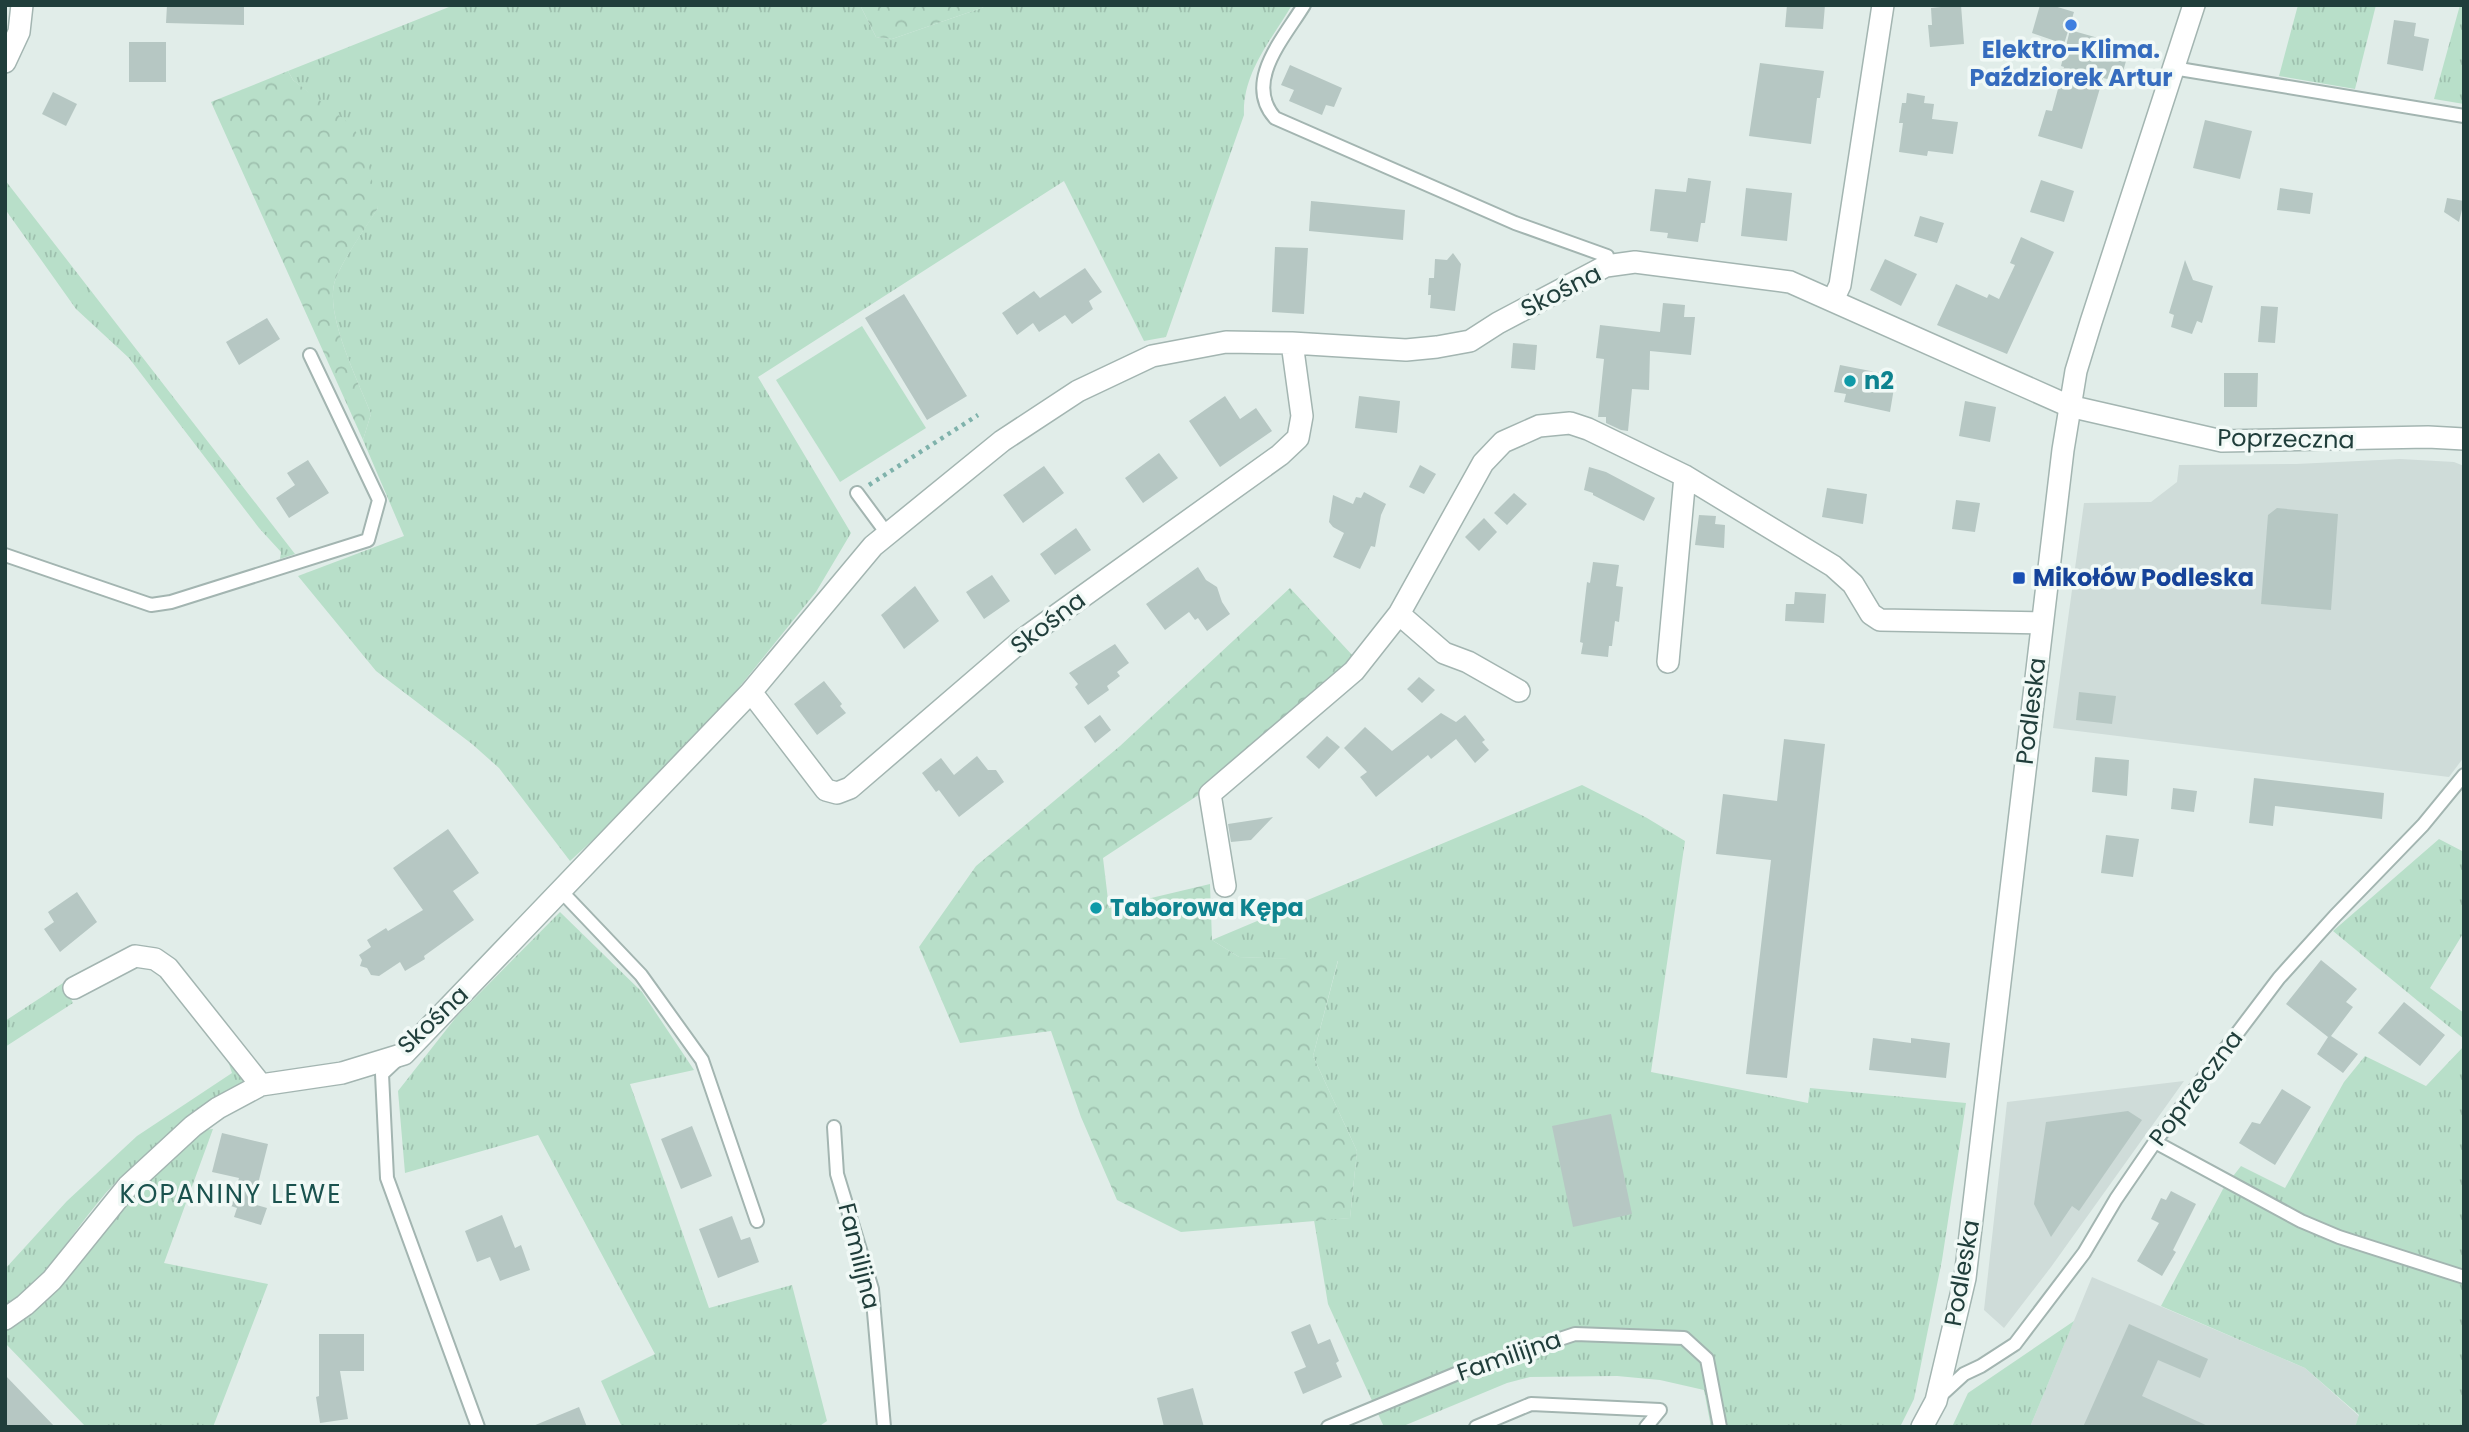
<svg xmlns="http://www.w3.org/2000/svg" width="2469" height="1432" viewBox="0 0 2469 1432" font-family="Poppins,sans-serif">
<defs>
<pattern id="grass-tufts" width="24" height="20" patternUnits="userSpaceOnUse" patternTransform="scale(1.75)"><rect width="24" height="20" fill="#b8dfc9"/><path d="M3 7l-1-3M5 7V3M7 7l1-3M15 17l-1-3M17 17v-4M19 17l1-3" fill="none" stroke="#9ec0ae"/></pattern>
<pattern id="forest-crowns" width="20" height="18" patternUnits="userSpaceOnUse" patternTransform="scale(1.75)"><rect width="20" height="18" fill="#b8dfc9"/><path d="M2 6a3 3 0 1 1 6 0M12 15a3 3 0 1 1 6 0" fill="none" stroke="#9ec0ae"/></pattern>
</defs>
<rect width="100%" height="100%" fill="#e1ede9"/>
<path fill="#cfdcd9" d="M2400 459 2454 462 2464 466V757L2449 777 2053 728 2084 503 2151 502 2177 482 2179 465 2296 464Z
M2184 1081 2051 1267 2004 1328 1984 1310 2007 1102Z
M2092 1277 2305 1368 2359 1416 2355 1427H2030Z"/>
<path fill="url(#grass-tufts)" d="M454 5H860L876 37 892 39 990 5H1292C1272 39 1242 73 1244 115L1166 337 1144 341 1064 181 758 377 851 533 816 592 708 726 630 806 570 861 499 768 472 744 376 671 298 576 404 536 363 440 371 414C359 382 322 311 336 278 346 254 364 230 378 208L319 101 293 80 288 71Z
M2298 5H2376L2355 89 2279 76Z
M2460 5H2464V104L2434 99Z
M5 180 295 554 280 559 281 552 259 528 129 358 76 309 5 209Z
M1582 785 1647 818 1685 841 1651 1072 1808 1103 1810 1088 1966 1103 1942 1260 1914 1399 1900 1427H1711L1704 1390 1660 1380 1617 1376 1530 1377 1507 1383 1401 1427H1384L1328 1304 1314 1220 1350 1218 1357 1151 1313 1056 1338 961 1239 957 1212 940Z
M2439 839 2464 852V932L2430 988 2464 1013V1039L2333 931Z
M560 912 642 992 694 1070 630 1084 709 1308 792 1285 827 1421 818 1427H622L601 1381 655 1354 538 1135 405 1173 398 1091 457 1016Z
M63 983 73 1003 5 1047V1021Z
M2464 1046V1427H2355L2359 1415 2305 1368 2161 1306 2223 1189 2241 1166 2285 1188 2344 1082 2365 1056 2426 1086Z
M228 1061 244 1082C200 1113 155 1143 116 1182 77 1222 52 1275 5 1307V1269L67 1201 137 1136 232 1073Z
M213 1129 164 1263 268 1284 213 1427H86L5 1343V1328L140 1187 202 1130Z
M2074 1321 2030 1427H1952L1968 1393Z"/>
<path fill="url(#forest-crowns)" d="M860 5H990L892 39 876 37Z
M288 71 293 80 354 127 368 162 378 208C364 231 346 254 336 278 322 311 359 382 371 414L363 440 211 102Z
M1290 588 1354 657 1203 792 1103 858 1109 908 1210 884 1212 940 1239 957 1338 960 1313 1056 1357 1151 1350 1218 1181 1232 1117 1200 1081 1117 1051 1031 960 1043 919 947 976 866 1120 746Z"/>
<path fill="#b8dfc9" d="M862 326 926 428 840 482 776 380Z"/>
<path fill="#b6c7c3" d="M167 5H244V25L166 23Z
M1787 5H1825L1823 29 1785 27Z
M1961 5 1964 44 1930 47 1928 25H1932L1931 8Z
M2040 5H2051L2074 12 2064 44 2032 33Z
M2394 20 2416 23 2414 36 2429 39 2423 71 2387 64Z
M2070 30 2130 47 2120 82 2103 78 2082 149 2038 136 2046 110 2052 111 2064 67 2061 66Z
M129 42H166V82H129Z
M1760 63 1824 71 1820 98H1817L1811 144 1749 136Z
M1290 65 1342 88 1334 107 1326 105 1322 115 1289 101 1294 90 1281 85Z
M53 92 77 104 66 126 42 114Z
M1907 93 1925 96 1924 103 1934 104 1932 119 1958 122 1953 154 1928 151 1927 156 1899 152 1903 123H1899L1902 103H1906Z
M2205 120 2252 131 2240 179 2193 168Z
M1688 178 1711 181 1705 223H1701L1698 242 1667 238 1668 233 1650 231 1655 189 1686 192Z
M2041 180 2074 191 2064 222 2030 212Z
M1746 188 1792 193 1787 241 1741 236Z
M2280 188 2313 193 2310 214 2277 210Z
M2447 198 2464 201 2459 222 2444 212Z
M1311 201 1405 210 1403 240 1309 231Z
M1920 216 1944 223 1937 243 1914 236Z
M2021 237 2054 252 2007 354 1937 325 1956 284 1987 298 1989 294 1999 299 2015 265 2010 263Z
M1275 247 1308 248 1304 314 1272 312Z
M1453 253 1461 264 1455 311 1430 308 1431 295H1428L1429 278H1434L1435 259 1447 260Z
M1885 259 1917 274 1901 306 1870 290Z
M2185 260 2193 280 2213 286 2202 323 2197 321 2192 334 2171 327 2174 315 2169 313Z
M1085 268 1102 292 1089 301 1093 309 1072 324 1065 315 1039 332 1033 323 1017 335 1002 313 1034 291 1040 298Z
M904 294 967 396 927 420 865 318Z
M1663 303 1685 305 1684 317H1695L1691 355 1650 351 1649 390 1632 389 1628 431 1621 430 1606 423V417H1598L1604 359 1596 358 1600 325 1660 332Z
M2261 306 2278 307 2275 343 2258 342Z
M267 318 280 339 239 365 226 342Z
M1513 343 1537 345 1535 370 1511 368Z
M1840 365 1896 376 1890 412 1844 402 1846 394 1834 392Z
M2224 373H2258L2257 407H2224Z
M1225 396 1240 419 1256 408 1272 431 1220 467 1189 421Z
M1359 396 1400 401 1397 433 1355 428Z
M1965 401 1996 407 1990 442 1959 436Z
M1159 453 1178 478 1143 503 1125 478Z
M308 460 329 493 289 518 276 498 295 485 287 473Z
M1420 465 1436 474 1424 494 1409 487Z
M1044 466 1064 493 1023 523 1003 495Z
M1589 467 1606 472 1655 498 1644 521 1593 495V493L1584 490Z
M1827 488 1867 494 1863 524 1822 517Z
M1364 492 1386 504 1381 515 1375 547 1371 546 1360 569 1333 557 1344 533 1333 527 1329 522 1333 495 1353 504 1356 497 1361 498Z
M1514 493 1527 504 1507 525 1494 513Z
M1956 500 1980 503 1975 532 1952 529Z
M2277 508 2338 514 2331 610 2261 604 2268 515Z
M1699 515 1716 516 1715 524 1725 525 1724 548 1695 545Z
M1484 518 1497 532 1479 551 1465 537Z
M1076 528 1091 550 1055 575 1040 554Z
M1593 562 1619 565 1616 586 1623 587 1619 622 1615 621 1612 646H1609L1608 657 1581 654 1583 643 1580 642 1587 582 1590 583Z
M1198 567 1206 580 1217 587 1222 602 1230 614 1207 631 1198 618 1195 620 1189 612 1165 630 1146 604Z
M992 575 1010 601 984 619 966 592Z
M915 586 939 621 904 649 881 615Z
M1795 592 1826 594 1824 623 1785 621 1786 604H1794Z
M1115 644 1129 663 1117 672 1120 676 1107 686 1109 690 1088 705 1075 687 1078 684 1069 673Z
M1419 677 1435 690 1422 703 1407 689Z
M824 681 842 704 840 706 846 713 817 735 794 704Z
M2079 692 2116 696 2112 724 2076 720Z
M1441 713 1456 722 1465 715 1485 740 1482 742 1489 750 1475 763 1456 739 1431 759 1428 755 1376 797 1360 777 1367 772 1344 748 1365 727 1392 751Z
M1100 715 1111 730 1095 743 1084 727Z
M1327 736 1340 747 1319 769 1306 757Z
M1784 739 1825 744 1787 1078 1746 1074 1771 860 1716 854 1723 794 1777 801Z
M977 756 988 770H996L1004 782 959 817 939 790 936 792 922 773 941 758 954 775Z
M2095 757 2129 760 2127 796 2092 792Z
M2254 778 2384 793 2382 819 2275 806 2273 826 2249 823Z
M2173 788 2197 791 2194 812 2171 809Z
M1273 817 1251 840 1231 842 1228 824Z
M448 829 479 873 453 891 474 920 424 956 425 959 405 971 400 962 379 976 371 975 367 968 360 966 362 960 359 955 371 947 367 940 386 928 388 931 423 910 393 868Z
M2106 835 2139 839 2133 877 2101 873Z
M77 892 97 922 60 952 44 929 54 922 48 912Z
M2321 960 2357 989 2346 1002 2353 1007 2331 1036 2358 1054 2343 1073 2317 1054 2328 1037 2286 1004Z
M2404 1002 2445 1035 2420 1066 2378 1033Z
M1873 1038 1911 1043V1038L1950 1043 1946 1078 1869 1070Z
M2282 1089 2311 1107 2275 1165 2239 1143 2252 1122 2260 1124Z
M2128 1111 2142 1120 2079 1211 2072 1206 2051 1237 2034 1204 2046 1122Z
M1611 1114 1632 1214 1573 1227 1552 1126Z
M692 1126 712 1176 681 1189 661 1139Z
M222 1133 268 1144 253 1204 267 1208 261 1225 234 1217 237 1208 231 1206 239 1178 212 1172Z
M2171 1191 2196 1204 2173 1250 2176 1252 2162 1276 2137 1261 2159 1223 2151 1219 2161 1198 2166 1200Z
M502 1215 515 1248 521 1245 530 1270 500 1281 490 1257 477 1262 465 1231Z
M732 1216 741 1240 750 1237 759 1262 718 1278 699 1229Z
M1310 1324 1318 1344 1330 1339 1339 1361 1336 1363 1342 1377 1303 1394 1294 1372 1306 1367 1291 1332Z
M2129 1324 2208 1359 2200 1378 2158 1360 2142 1396 2210 1427H2083Z
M319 1334H364V1371H340L348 1419 320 1423 316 1397 319 1396Z
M5 1375 55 1427H5Z
M1193 1388 1204 1427H1164L1157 1398Z
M579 1407 587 1427H533V1426Z"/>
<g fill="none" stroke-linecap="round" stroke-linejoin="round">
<g stroke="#a3b5b1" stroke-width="16">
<path id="service" d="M1304 5C1284 38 1243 82 1275 118L1515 223 1607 256 1606 266
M2173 68 2464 116
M857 493 888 535
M5 555 151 605 171 602 368 540 379 500 310 355
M561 891 641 975 702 1060 757 1221
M398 1059 382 1074 387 1178 478 1427
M834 1127 837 1174 872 1289 884 1427
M2155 1142 2301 1221 2339 1237 2464 1277
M1940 1396 1964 1374 1981 1366 2015 1344 2084 1253 2116 1199 2155 1142 2279 978 2335 916 2423 825 2464 775
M1328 1427 1463 1371 1575 1334 1684 1338 1707 1359 1720 1427
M1476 1427 1531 1404 1660 1410 1646 1427"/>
</g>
<g stroke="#a3b5b1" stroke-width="24">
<path id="minor" d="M5 62 19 32 22 5
M1833 300 1840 285 1883 5
M1399 614 1444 653 1468 662 1519 691
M1668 662 1685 476
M751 692 826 790 837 793 850 788 1022 640 1280 455 1298 438 1302 416 1292 343
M1225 886 1210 794 1354 671 1399 614 1483 463 1503 442 1539 426 1570 423 1588 429 1685 476 1833 566 1853 584 1871 614 1880 620 2041 623
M74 988 135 956 155 959 168 968 261 1085
M5 1319 25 1305 52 1280 128 1186 193 1126 218 1108 261 1085 342 1073 404 1054 751 692 873 546 1002 441 1078 391 1152 356 1226 342 1292 343 1406 350 1437 347 1470 341 1498 323 1606 266 1635 262 1790 282 2069 406 2222 441 2428 437 2464 439"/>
</g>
<g stroke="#a3b5b1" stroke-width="24">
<path id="tertiary" d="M1922 1427 1936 1401 1965 1278 2063 450 2076 371 2091 322 2194 5"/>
</g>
<path stroke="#7fb2ab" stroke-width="4.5" stroke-dasharray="3.5 5" stroke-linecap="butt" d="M869 485 978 415"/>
<use href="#service" stroke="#fff" stroke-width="12"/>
<use href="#minor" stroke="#fff" stroke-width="21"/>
<use href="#tertiary" stroke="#fff" stroke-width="21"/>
</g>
<circle fill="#3f7fe0" stroke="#f1f9f6" stroke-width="2.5" cx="2071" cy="25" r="7"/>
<g fill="#0f9aa8" stroke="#f1f9f6" stroke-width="2.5">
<circle cx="1850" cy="381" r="7"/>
<circle cx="1096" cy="908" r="7"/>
</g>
<rect fill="#1a4fb4" stroke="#f1f9f6" stroke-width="2.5" x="2012" y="571" width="14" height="14" rx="3.5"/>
<g text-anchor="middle" stroke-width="7" stroke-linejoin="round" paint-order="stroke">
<g font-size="24" font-weight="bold" fill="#366cbe" stroke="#f1f9f6">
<text x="2071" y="58">Elektro-Klima.<tspan x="2071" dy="28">Paździorek Artur</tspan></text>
</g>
<g font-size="24" fill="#203e3b" stroke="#f1f9f6">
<text transform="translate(1561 291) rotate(-27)" y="8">Skośna</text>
<text transform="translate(2286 439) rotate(1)" y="8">Poprzeczna</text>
<text transform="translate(1048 623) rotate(-37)" y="8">Skośna</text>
<text transform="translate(2031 711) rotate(-83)" y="8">Podleska</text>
<text transform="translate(433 1020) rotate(-43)" y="8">Skośna</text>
<text transform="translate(2196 1088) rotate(-53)" y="8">Poprzeczna</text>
<text transform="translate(859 1256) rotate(76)" y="8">Familijna</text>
<text transform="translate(1962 1273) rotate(-80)" y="8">Podleska</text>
<text transform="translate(1509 1356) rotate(-19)" y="8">Familijna</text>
</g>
<g font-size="24" font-weight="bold" fill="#0d838f" stroke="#f1f9f6" text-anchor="start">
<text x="1864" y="389">n2</text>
<text x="1110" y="916">Taborowa Kępa</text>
</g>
<g font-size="24" font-weight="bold" fill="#164399" stroke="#f1f9f6" text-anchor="start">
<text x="2033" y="586">Mikołów Podleska</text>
</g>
<g font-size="26" letter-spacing="2" fill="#1a524e" stroke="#f1f9f6">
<text x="231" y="1203">KOPANINY LEWE</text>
</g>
</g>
<rect width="2469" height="1432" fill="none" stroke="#203e3b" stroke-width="14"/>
</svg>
